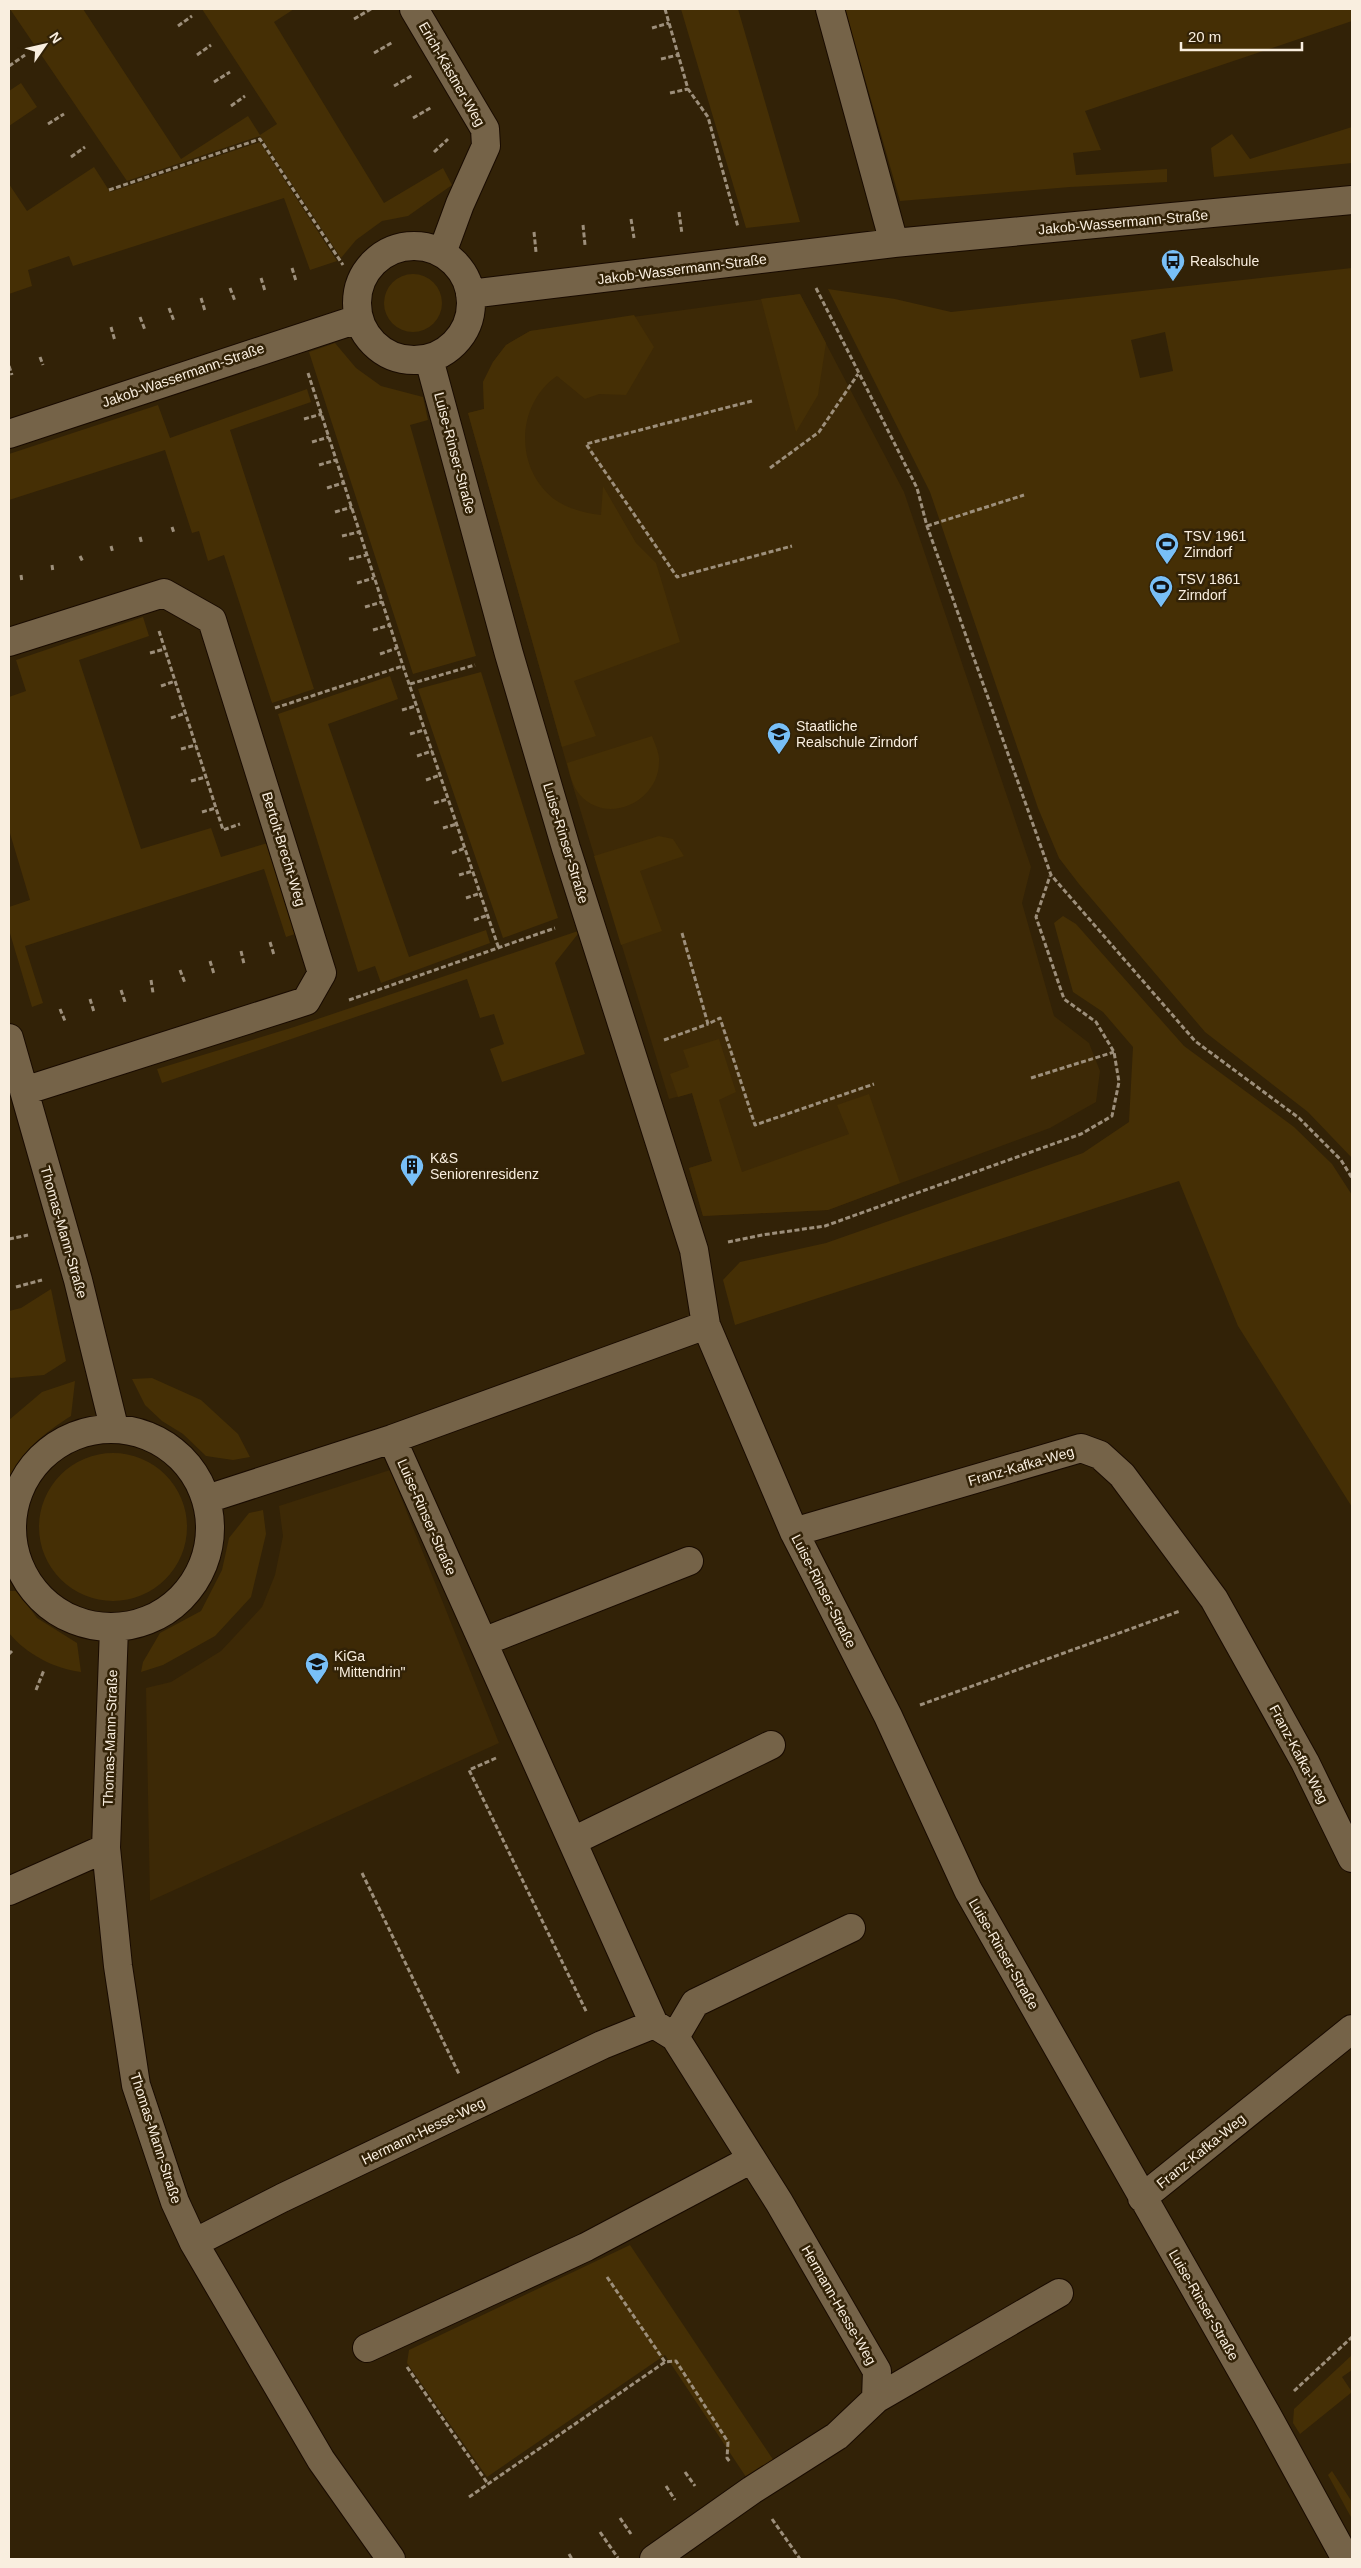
<svg xmlns="http://www.w3.org/2000/svg" width="1361" height="2568" viewBox="0 0 1361 2568" font-family="Helvetica,sans-serif">
<rect width="100%" height="100%" fill="#322207"/>
<path fill="#3d2906" d="M800 294 904 492 1031 867 1022 903 1054 1016 1089 1043 1100 1071 1096 1102 1050 1128 828 1210 703 1216 689 1168 712 1161 692 1093 669 1099 572 783 468 413 484 409 483 382 493 362 506 345 530 331Z
M390 1470 499 1743 150 1901 146 1688 171 1682 221 1651 262 1607 275 1575 283 1536 279 1506Z"/>
<path fill="#452f05" fill-rule="evenodd" d="M10 9H83L181 159 248 116 260 135 277 124 202 9H294L274 22 384 203 443 168 452 185 408 216 382 221 356 240 341 258 260 136 127 181Z
M681 9H738L800 222 746 228Z
M845 9H1352V21L1085 111 1101 150 1073 153 1076 175 1167 169V182L1070 187 900 201Z
M21 83 37 107 9 126V91Z
M1352 127V163L1214 177 1211 148 1232 134 1250 159Z
M260 142 337 261 310 270 284 198 73 266 69 256 28 270 32 286 9 294V184L27 211 94 167 110 192Z
M1352 268V1158L1308 1112 1205 1032 1079 884 1059 858 1038 808 930 492 828 289 895 299 951 312ZM1165 332 1173 371 1140 378 1131 340Z
M384 303a29 29 0 1 1 58 0a29 29 0 1 1-58 0Z
M800 294 826 343 818 395 796 432 761 299Z
M634 315 654 347 626 395 599 394 585 399 557 376C516 404 514 468 554 499 568 509 585 513 601 515L603 486 636 543 656 563 680 642 574 681 596 736 562 747 468 413 484 409 483 382 493 362 506 345 530 331Z
M335 343 356 368 381 386 423 397 428 420 410 425 476 656 413 674 309 352Z
M307 389 311 402 230 430 314 689 272 703 224 555 208 561 199 531 192 533 165 450 9 500V454L158 405 170 438Z
M143 617 149 636 79 660 141 849 211 828 221 857 271 842 298 933 286 937 264 869 25 946 43 1003 32 1007 9 930V907L30 900 9 830V697L26 691 16 660Z
M481 672 558 918 503 938 418 689Z
M390 676 398 699 328 724 409 957 486 930 490 943 381 983 375 966 358 972 278 714Z
M652 736C655 744 660 754 659 762 659 801 608 826 580 795 572 786 570 774 567 763Z
M659 836 673 839 684 856 640 871 662 931 621 945 594 856Z
M1063 916 1076 924 1184 1046 1294 1127 1332 1164 1352 1195V1507L1238 1326 1179 1181 735 1325 723 1280 740 1262 826 1243 1083 1153 1129 1122 1133 1047 1103 1012 1073 992 1054 923Z
M581 930 555 963 585 1054 502 1082 490 1049 504 1044 494 1014 480 1018 467 979 162 1083 157 1069 294 1027Z
M719 1039 736 1092 719 1100 742 1172 849 1134 837 1105 869 1094 900 1183 828 1210 703 1216 689 1168 712 1161 692 1093 678 1097 670 1074 689 1067 683 1050Z
M51 1289 66 1361 44 1375 11 1378 9 1377V1311L21 1308Z
M152 1378 201 1400 238 1434 250 1457 233 1460 206 1456 183 1434 162 1421 145 1405 132 1379Z
M75 1381 71 1416C43 1434 22 1450 9 1482V1420L42 1392Z
M39 1527a74 74 0 1 1 148 0a74 74 0 1 1-148 0Z
M263 1510 266 1534 251 1597 215 1636 163 1665 141 1672 143 1662 160 1633 201 1611 222 1570 229 1538 249 1513Z
M9 1591H17L37 1618 77 1643 81 1672C55 1669 26 1654 9 1633Z
M630 2245 774 2461 748 2480 665 2355 487 2477 407 2363 409 2350Z
M1352 2355V2370L1342 2377 1352 2392 1300 2434 1293 2423 1294 2409Z
M1332 2471 1352 2502V2519L1328 2475Z"/>
<g fill="none" stroke-linecap="round" stroke-linejoin="round">
<g stroke="#190b00" stroke-width="30">
<path id="minor" d="M414 9 485 129 486 146 460 204 442 253
M830 9 894 243
M357 303a57 57 0 1 1 114 0a57 57 0 1 1-114 0Z
M470 294 894 243 1352 200
M429 359 509 654 566 848 694 1250 706 1325 794 1532 888 1716 968 1890 1267 2415 1346 2559
M9 434 358 319
M9 642 164 593 212 620 322 973 306 1001 24 1091
M9 1038 78 1280 114 1427
M12 1528a99 99 0 1 1 198 0a99 99 0 1 1-198 0Z
M392 1439 654 2024
M207 1499 392 1439 706 1325
M794 1532 1081 1448 1100 1455 1122 1475 1214 1599 1305 1762 1352 1858
M114 1628 106 1848 118 1966 136 2085 175 2202 194 2243 321 2460 391 2559
M483 1642 689 1561
M573 1841 771 1745
M9 1891 106 1848
M675 2037 695 2003 851 1928
M1142 2198 1352 2029
M194 2243 282 2198 602 2045 654 2024 675 2037 779 2202 877 2371 876 2399 837 2436 752 2490 654 2559
M367 2348 586 2247 752 2159
M876 2399 1059 2293"/>
</g>
<path stroke="#9d8f7b" stroke-width="3" stroke-dasharray="5 2.5" stroke-linecap="butt" d="M665 9 688 89 708 117 738 227
M354 19 371 9
M178 26 192 16
M652 28 669 23
M374 53 393 42
M197 55 211 45
M661 59 678 55
M9 66 25 55
M214 82 230 72
M394 86 413 75
M670 93 688 89
M231 106 245 96
M413 118 432 107
M48 124 64 114
M434 152 448 139
M71 157 85 147
M109 190 260 139 343 265
M679 212 682 234
M631 219 634 238
M583 225 585 245
M534 232 536 252
M292 268 296 281
M261 278 265 291
M230 288 235 301
M816 288 917 488 927 526 1051 875 1195 1041 1299 1118 1341 1160 1352 1178
M201 298 205 311
M169 308 174 321
M140 317 145 330
M111 327 115 341
M40 357 43 365
M9 366 12 375
M308 373 403 666 499 949
M752 401 586 444 677 577 792 546
M304 419 322 414
M312 442 329 437
M319 465 336 460
M770 468 819 432 858 374
M327 488 343 483
M335 512 352 507
M927 526 1024 495
M172 527 174 533
M342 536 359 532
M140 537 142 544
M111 546 113 553
M80 556 83 562
M349 559 367 555
M52 565 53 572
M21 575 22 582
M357 583 374 578
M365 607 382 602
M373 630 390 625
M159 631 223 830 240 824
M150 653 165 649
M380 654 397 648
M410 684 475 665
M161 686 175 681
M275 708 403 666
M402 710 416 706
M171 718 186 713
M410 734 424 730
M181 749 196 745
M417 756 432 751
M426 780 440 775
M191 781 206 777
M434 803 448 799
M202 812 216 808
M443 828 457 824
M452 853 465 848
M459 875 473 871
M466 898 481 893
M474 920 488 915
M682 933 708 1024 720 1018 755 1125 874 1084
M270 942 274 955
M241 951 244 964
M210 961 214 974
M180 970 185 983
M151 980 153 993
M121 990 125 1002
M90 999 94 1012
M349 1000 555 928
M60 1009 65 1021
M664 1040 708 1024
M1031 1078 1114 1052
M9 1239 28 1235
M728 1242 762 1235 825 1226 1081 1134 1112 1116 1119 1082 1114 1052 1096 1022 1064 999 1036 917 1050 876
M16 1287 42 1280
M9 1654 12 1651
M36 1690 44 1670
M920 1705 1180 1611
M496 1758 469 1770 587 2013
M362 1873 459 2074
M607 2277 665 2362 676 2361 728 2442 727 2458 730 2462
M407 2367 488 2484
M1294 2391 1352 2337
M685 2472 695 2486
M666 2486 675 2500
M469 2497 665 2362
M620 2518 631 2534
M772 2519 800 2559
M600 2532 618 2558
M569 2554 572 2559"/>
<use href="#minor" stroke="#756348" stroke-width="28"/>
</g>
<defs>
<g id="bus-pin" transform="scale(1.25)"><path d="M0 17L-7.5 6A9.5 9.5 0 1 1 7.5 6Z" fill="#78bff7" stroke="#322207"/><path d="M-5-6H5V4H4V6H2V4H-2V6H-4V4H-5ZM-3.5-4V0h7V-4ZM-3.5 1.2v1.5H-2V1.2ZM2 1.2v1.5H3.5V1.2Z" fill="#111"/></g>
<g id="stadium-pin" transform="scale(1.25)"><path d="M0 17L-7.5 6A9.5 9.5 0 1 1 7.5 6Z" fill="#78bff7" stroke="#322207"/><path d="M0-5a6.5 5 0 1 0 0 10a6.5 5 0 1 0 0-10ZM-3.5-1.8h7v3.6h-7Z" fill="#111"/></g>
<g id="school-pin" transform="scale(1.25)"><path d="M0 17L-7.5 6A9.5 9.5 0 1 1 7.5 6Z" fill="#78bff7" stroke="#322207"/><path d="M0-5L7-2L0 1L-7-2ZM-4 1L0 2.5L4 1V4Q0 6-4 4Z" fill="#111"/></g>
<g id="building-pin" transform="scale(1.25)"><path d="M0 17L-7.5 6A9.5 9.5 0 1 1 7.5 6Z" fill="#78bff7" stroke="#322207"/><path d="M-4-6H4V6H1V3H-1V6H-4ZM-2.5-4.3h1.7v1.8h-1.7ZM.8-4.3h1.7v1.8H.8ZM-2.5-1h1.7V.8h-1.7ZM.8-1h1.7V.8H.8Z" fill="#111"/></g>
</defs>
<g fill-rule="evenodd">
<use href="#bus-pin" x="1173" y="261"/>
<use href="#stadium-pin" x="1167" y="544"/>
<use href="#stadium-pin" x="1161" y="587"/>
<use href="#school-pin" x="779" y="734"/>
<use href="#building-pin" x="412" y="1166"/>
<use href="#school-pin" x="317" y="1664"/>
</g>
<g text-anchor="middle" stroke-width="5" stroke-linejoin="round" paint-order="stroke">
<g font-size="14" fill="#f9eedf" stroke="#322207">
<text transform="translate(452 74) rotate(60)" y="5">Erich-Kästner-Weg</text>
<text transform="translate(1123 222) rotate(-5)" y="5">Jakob-Wassermann-Straße</text>
<text transform="translate(682 269) rotate(-7)" y="5">Jakob-Wassermann-Straße</text>
<text transform="translate(183 375) rotate(-19)" y="5">Jakob-Wassermann-Straße</text>
<text transform="translate(455 453) rotate(75)" y="5">Luise-Rinser-Straße</text>
<text transform="translate(566 843) rotate(73)" y="5">Luise-Rinser-Straße</text>
<text transform="translate(284 849) rotate(73)" y="5">Bertolt-Brecht-Weg</text>
<text transform="translate(64 1232) rotate(74)" y="5">Thomas-Mann-Straße</text>
<text transform="translate(1021 1466) rotate(-16)" y="5">Franz-Kafka-Weg</text>
<text transform="translate(427 1517) rotate(66)" y="5">Luise-Rinser-Straße</text>
<text transform="translate(824 1591) rotate(63)" y="5">Luise-Rinser-Straße</text>
<text transform="translate(110 1738) rotate(-88)" y="5">Thomas-Mann-Straße</text>
<text transform="translate(1299 1754) rotate(62)" y="5">Franz-Kafka-Weg</text>
<text transform="translate(1004 1954) rotate(60)" y="5">Luise-Rinser-Straße</text>
<text transform="translate(423 2131) rotate(-26)" y="5">Hermann-Hesse-Weg</text>
<text transform="translate(156 2138) rotate(72)" y="5">Thomas-Mann-Straße</text>
<text transform="translate(1201 2151) rotate(-39)" y="5">Franz-Kafka-Weg</text>
<text transform="translate(839 2305) rotate(60)" y="5">Hermann-Hesse-Weg</text>
<text transform="translate(1204 2305) rotate(60)" y="5">Luise-Rinser-Straße</text>
</g>
<g font-size="14" fill="#f9eedf" stroke="#322207" text-anchor="start">
<text x="1190" y="266">Realschule</text>
<text x="1184" y="541">TSV 1961<tspan x="1184" dy="16">Zirndorf</tspan></text>
<text x="1178" y="584">TSV 1861<tspan x="1178" dy="16">Zirndorf</tspan></text>
<text x="796" y="731">Staatliche<tspan x="796" dy="16">Realschule Zirndorf</tspan></text>
<text x="430" y="1163">K&amp;S<tspan x="430" dy="16">Seniorenresidenz</tspan></text>
<text x="334" y="1661">KiGa<tspan x="334" dy="16">"Mittendrin"</tspan></text>
</g>
</g>
<rect width="1361" height="2568" fill="none" stroke="#f9eedf" stroke-width="20"/>
<g transform="translate(45 45) rotate(56)" stroke="#322207" stroke-width="4" paint-order="stroke">
<path d="M0-4L9 19L0 12L-9 19Z" fill="#f9eedf"/>
<text y="-8" font-size="14" font-weight="bold" text-anchor="middle" fill="#f9eedf">N</text>
</g>
<path d="M1181 42v8h121v-8" fill="none" stroke="#f9eedf" stroke-width="2.5"/>
<text x="1188" y="42" font-size="15" fill="#f9eedf" stroke="#322207" stroke-width="4" paint-order="stroke">20 m</text>
</svg>
